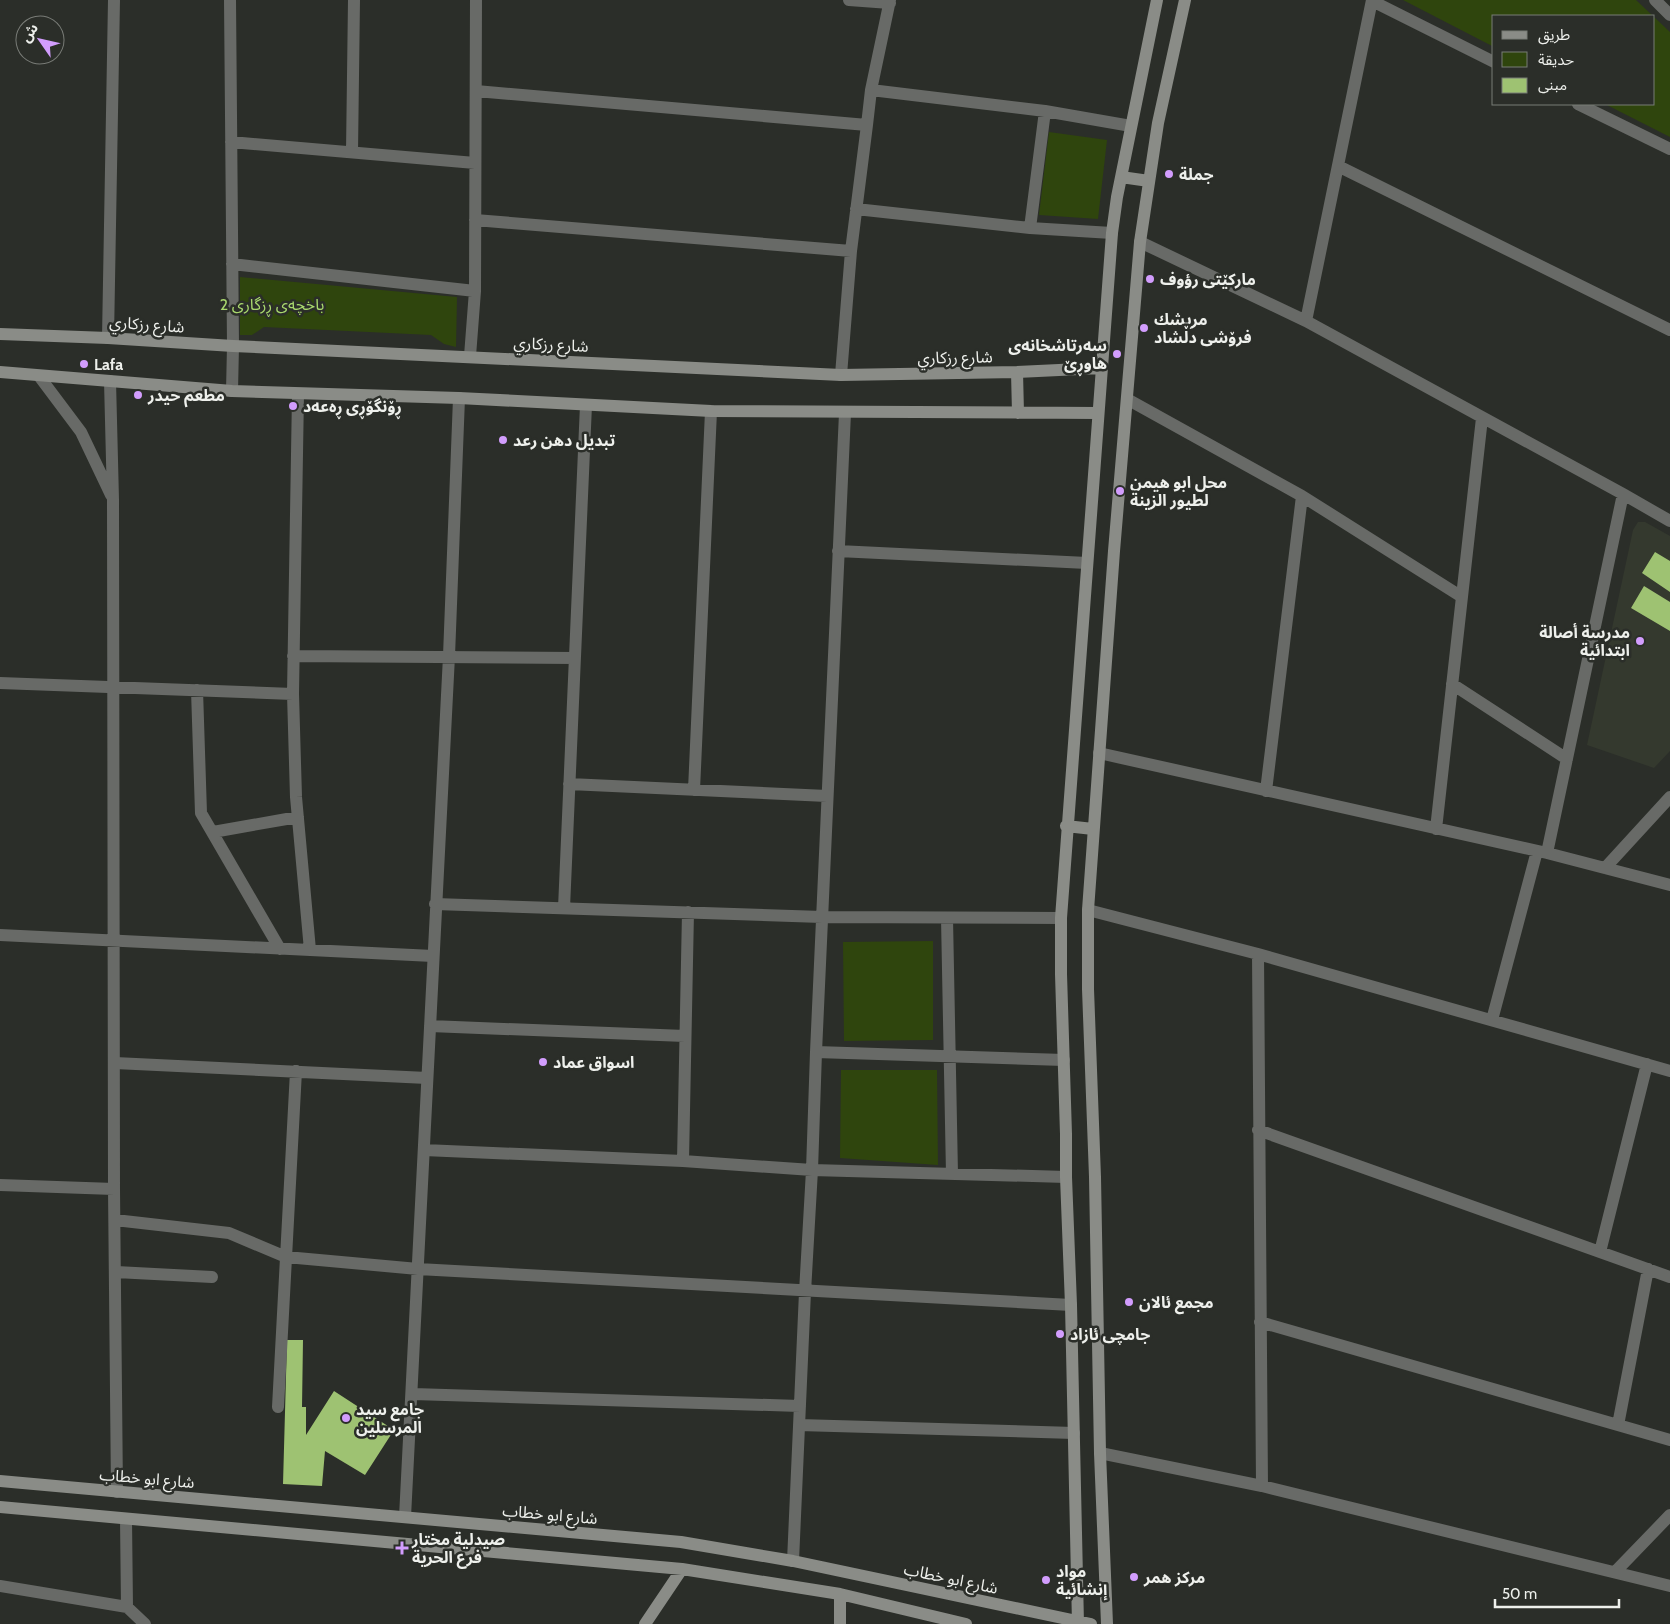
<svg xmlns="http://www.w3.org/2000/svg" width="1670" height="1624" viewBox="0 0 1670 1624" font-family="Cabin,'Noto Sans Arabic',sans-serif">
<rect width="100%" height="100%" fill="#2b2e29"/>
<path fill="#34392e" d="M1638 522H1645L1670 536V751L1654 768 1587 745 1633 530Z"/>
<path fill="#2f450d" d="M1403 0H1636L1653 16H1494V47Z
M1654 17 1670 32V137L1605 104H1654Z
M1049 132 1107 140 1098 219 1039 215Z
M240 277 457 297 456 347 444 344 431 335 264 327 252 335H240Z
M933 941V1040L844 1041 843 942Z
M841 1070H937L938 1165 840 1158Z"/>
<path fill="#9ec272" d="M1655 552 1670 561V592L1642 573Z
M1644 586 1670 602V631L1631 608Z
M287 1340H303L302 1407H306V1435L334 1391 394 1430 365 1475 325 1451 322 1486 283 1484Z"/>
<g fill="none" stroke-linecap="round" stroke-linejoin="round">
<path stroke="#686a67" stroke-width="12" d="M230 0 233 346 232 391
M849 0 890 3
M1655 0 1670 15
M1372 1 1494 62
M871 90 1045 111 1131 126
M476 91 867 125
M1578 104 1670 149
M231 142 475 163
M352 152 354 0
M1338 166 1670 330
M856 209 1030 228 1112 233
M475 220 851 251
M1030 228 1045 111
M1140 242 1306 321 1623 494 1670 521
M232 264 475 291
M1306 321 1372 0
M108 338 114 0
M470 356 475 291 476 0
M841 375 851 251 867 125 871 90 890 0
M39 376 81 432 111 495
M110 381 113 500 114 1189 117 1492
M298 394 293 694 296 797 310 950
M1127 399 1302 496 1462 597
M838 551 1087 563
M293 656 575 658
M0 683 293 694
M1452 684 1567 759
M197 690 201 813 280 949
M1099 753 1547 853 1670 885
M569 784 827 796
M694 790 711 411
M1266 791 1302 496
M1436 829 1482 418
M213 832 298 817
M1547 853 1623 494
M1605 868 1670 797
M435 904 822 917 1061 918
M564 908 586 405
M1088 910 1258 954 1670 1071
M947 918 952 1174
M0 935 433 956
M1258 954 1262 1486
M1492 1020 1537 851
M430 1026 685 1036
M816 1052 1064 1060
M115 1063 427 1078
M1258 1130 1670 1277
M424 1150 683 1161 812 1170 1066 1177
M683 1161 688 912
M0 1185 114 1189
M115 1220 229 1233 286 1257 418 1269 1071 1305
M1600 1252 1647 1064
M116 1272 212 1277
M1260 1322 1670 1440
M413 1394 800 1406
M278 1407 296 1071
M799 1425 1074 1433
M1618 1425 1648 1269
M1100 1453 1262 1486 1670 1586
M405 1517 449 656 459 398
M126 1519 127 1607
M793 1561 805 1292 812 1170 816 1052 845 413
M1615 1572 1670 1515
M0 1586 127 1607 145 1624"/>
<path stroke="#8a8c87" stroke-width="12" d="M1121 177 1149 181
M0 334 108 338 233 346 841 375 1017 372 1101 368
M0 372 232 391 459 398 711 411 1098 413
M1017 372 1018 413
M1066 826 1093 829
M0 1481 681 1542 793 1561 1091 1624
M0 1507 682 1569 840 1594 966 1624
M645 1624 682 1569
M840 1624V1594
M1078 1624 1071 1305 1066 1177V1134L1061 974V918L1112 233 1117 197 1157 0
M1107 1624 1100 1453 1095 1177 1088 989V910L1114 551 1140 242 1158 123 1185 0"/>
</g>
<g fill="#d29dfd" stroke="#2b2e29" stroke-width="2">
<circle cx="1169" cy="174" r="5"/>
<circle cx="1150" cy="279" r="5"/>
<circle cx="1144" cy="328" r="5"/>
<circle cx="1117" cy="354" r="5"/>
<circle cx="84" cy="364" r="5"/>
<circle cx="138" cy="395" r="5"/>
<circle cx="293" cy="406" r="5"/>
<circle cx="503" cy="440" r="5"/>
<circle cx="1120" cy="491" r="5"/>
<circle cx="1640" cy="641" r="5"/>
<circle cx="543" cy="1062" r="5"/>
<circle cx="1129" cy="1302" r="5"/>
<circle cx="1060" cy="1334" r="5"/>
<circle cx="346" cy="1418" r="5"/>
<path d="M399.5 1540.5h5v5h5v5h-5v5h-5v-5h-5v-5h5z"/>
<circle cx="1134" cy="1577" r="5"/>
<circle cx="1046" cy="1580" r="5"/>
</g>
<g text-anchor="middle" stroke-width="5" stroke-linejoin="round" paint-order="stroke">
<g font-size="16" font-weight="bold" fill="#eef0ec" stroke="#2b2e29" text-anchor="start">
<text x="1179" y="180">جملة</text>
<text x="1160" y="285">ماركێتى رؤوف</text>
<text x="1154" y="325">مريشك<tspan x="1154" dy="18">فرۆشى دڵشاد</tspan></text>
<text x="1107" y="351" text-anchor="end">سەرتاشخانەى<tspan x="1107" dy="18">ھاوڕێ</tspan></text>
<text x="94" y="370">Lafa</text>
<text x="148" y="401">مطعم حيدر</text>
<text x="303" y="412">ڕۆنگۆڕی ڕەعەد</text>
<text x="513" y="446">تبديل دهن رعد</text>
<text x="1130" y="488">محل ابو هيمن<tspan x="1130" dy="18">لطيور الزينة</tspan></text>
<text x="1630" y="638" text-anchor="end">مدرسة أصالة<tspan x="1630" dy="18">ابتدائية</tspan></text>
<text x="553" y="1068">اسواق عماد</text>
<text x="1139" y="1308">مجمع ئالان</text>
<text x="1070" y="1340">جامچی ئازاد</text>
<text x="356" y="1415">جامع سيد<tspan x="356" dy="18">المرسلين</tspan></text>
<text x="412" y="1545">صيدلية مختار<tspan x="412" dy="18">فرع الحرية</tspan></text>
<text x="1056" y="1577">مواد<tspan x="1056" dy="18">إنشائية</tspan></text>
<text x="1144" y="1583">مركز همر</text>
</g>
<g font-size="16" fill="#a9d86e" stroke="#2b2e29">
<text x="272" y="310">باخچەی ڕزگاری 2</text>
</g>
<g font-size="16" fill="#eef0ec" stroke="#2b2e29">
<text transform="translate(147 324) rotate(4)" y="6">شارع رزكاري</text>
<text transform="translate(551 344) rotate(3)" y="6">شارع رزكاري</text>
<text transform="translate(955 357) rotate(-1)" y="6">شارع رزكاري</text>
<text transform="translate(147 1478) rotate(5)" y="6">شارع ابو خطاب</text>
<text transform="translate(550 1514) rotate(5)" y="6">شارع ابو خطاب</text>
<text transform="translate(951 1578) rotate(12)" y="6">شارع ابو خطاب</text>
</g>
</g>
<rect x="1492" y="15" width="162" height="90" fill="#2b2e29" stroke="#797c77"/>
<rect x="1502" y="31" width="25" height="8" fill="#8a8c87" stroke="#797c77"/>
<text x="1538" y="40" font-size="15" fill="#eef0ec">طريق</text>
<rect x="1502" y="52" width="25" height="15" fill="#2f450d" stroke="#797c77"/>
<text x="1538" y="65" font-size="15" fill="#eef0ec">حديقة</text>
<rect x="1502" y="78" width="25" height="15" fill="#9ec272" stroke="#797c77"/>
<text x="1538" y="90" font-size="15" fill="#eef0ec">مبنى</text>
<g transform="translate(40 40) rotate(304)"><circle r="24" fill="#2b2e29" stroke="#797c77"/>
<path d="M0-4L9 19L0 12L-9 19Z" fill="#d29dfd"/>
<text y="-8" font-size="14" font-weight="bold" text-anchor="middle" fill="#eef0ec">ش</text>
</g>
<path d="M1495 1599v8h124v-8" fill="none" stroke="#eef0ec" stroke-width="2.5"/>
<text x="1502" y="1599" font-size="15" fill="#eef0ec" stroke="#2b2e29" stroke-width="4" paint-order="stroke">50 m</text>
</svg>
